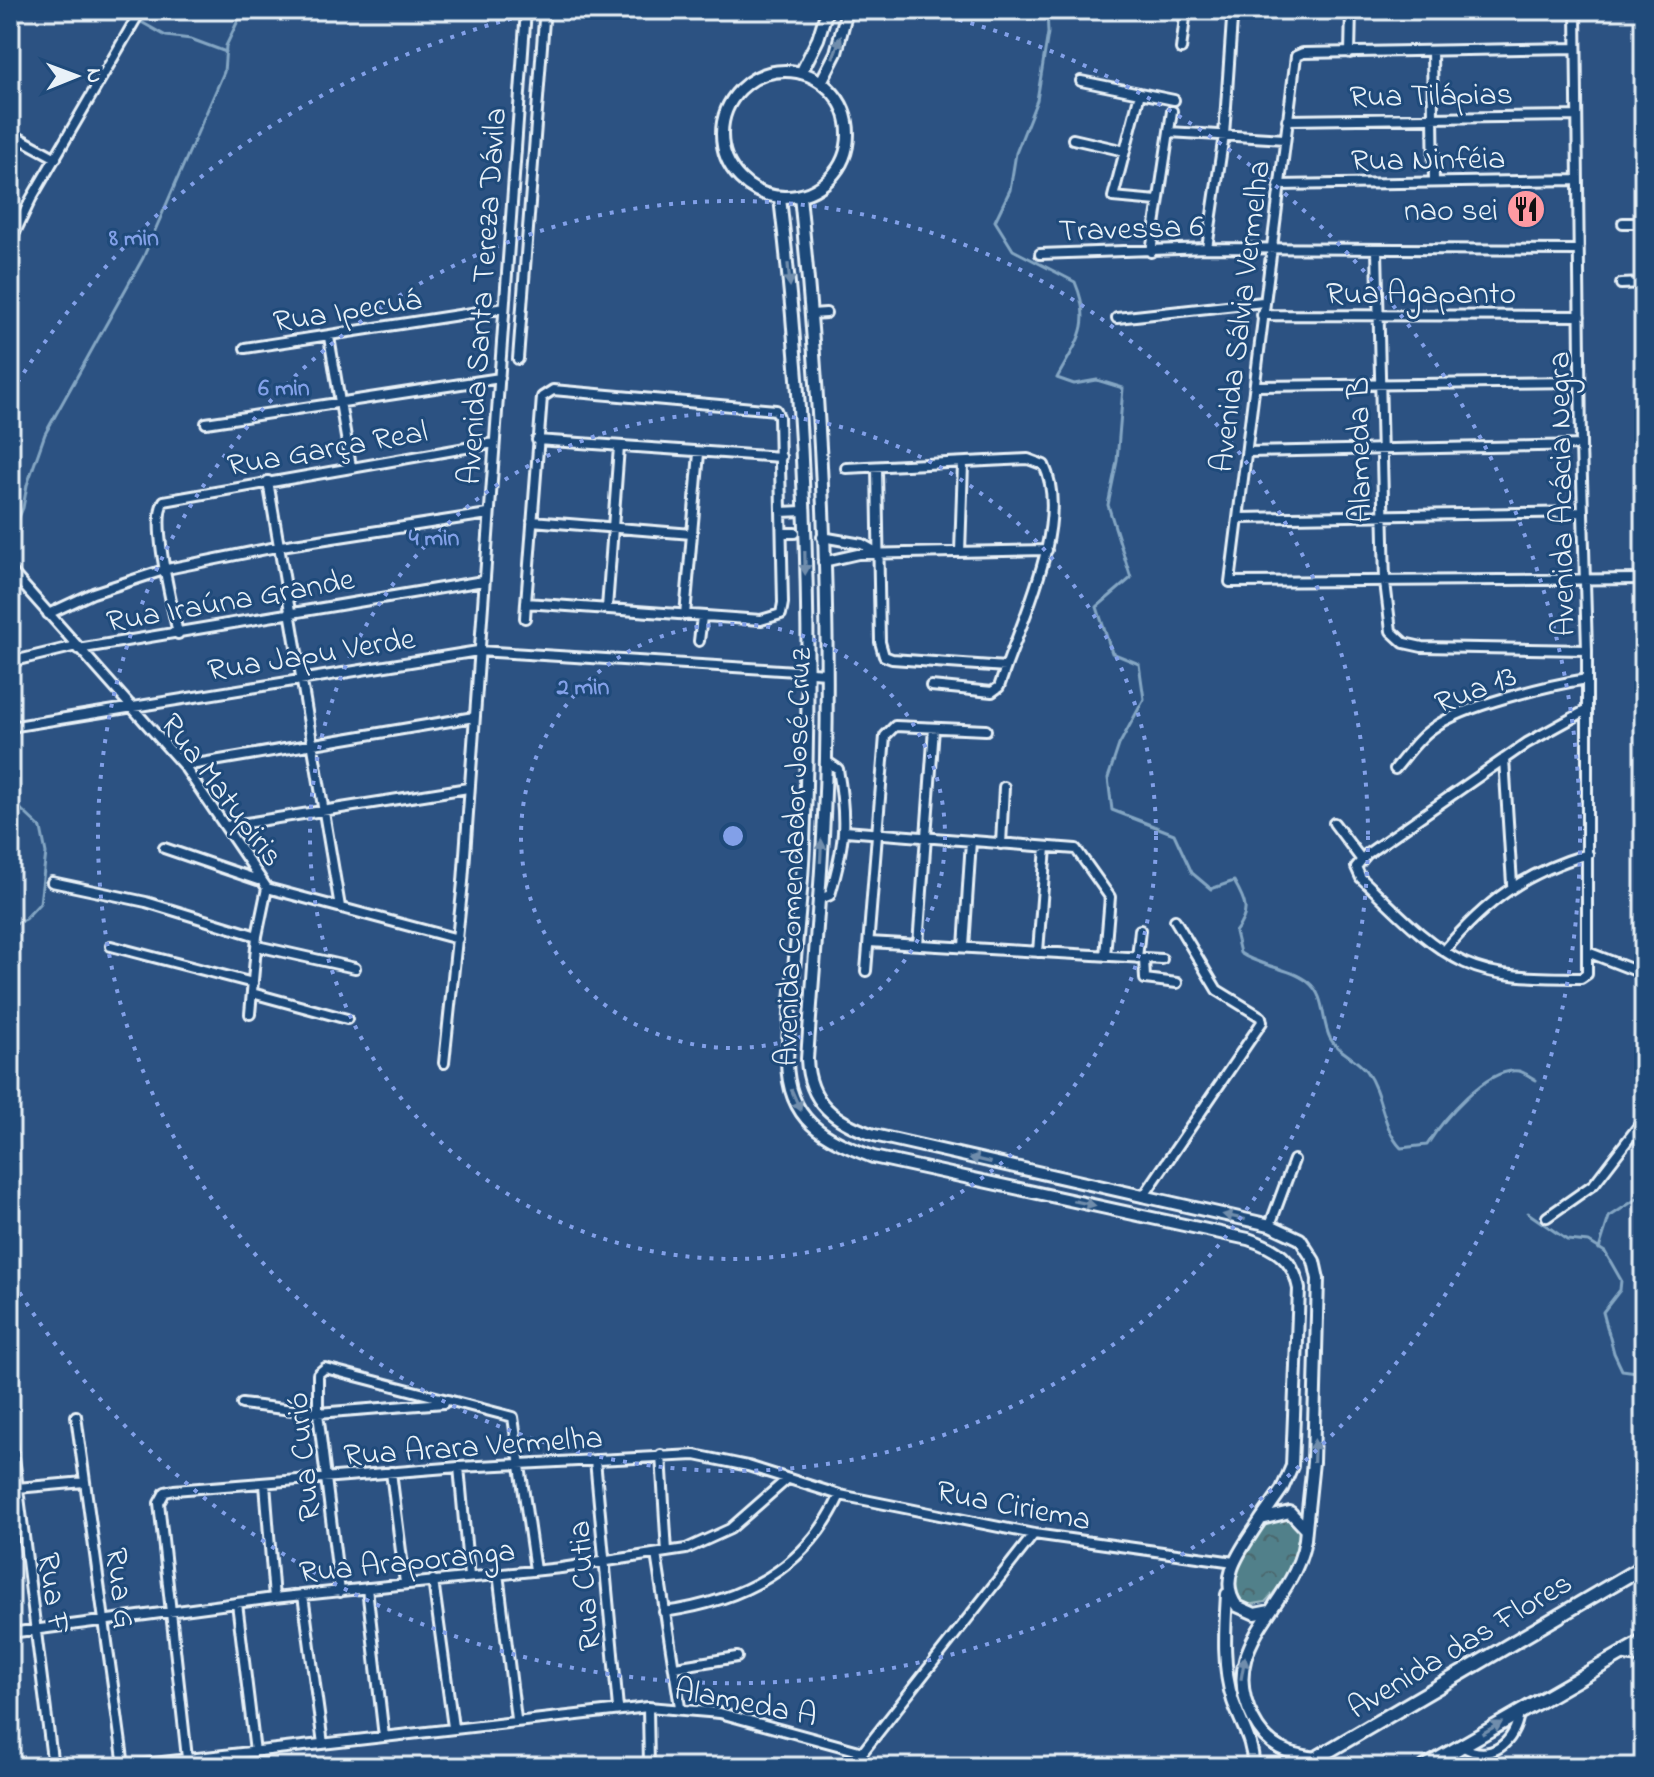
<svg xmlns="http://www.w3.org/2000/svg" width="1654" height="1777" viewBox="0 0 1654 1777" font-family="'Indie Flower',sans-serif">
<defs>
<pattern id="park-crowns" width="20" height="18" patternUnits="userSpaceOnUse" patternTransform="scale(2)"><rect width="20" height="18" fill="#51808a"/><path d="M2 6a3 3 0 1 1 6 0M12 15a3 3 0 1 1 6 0" fill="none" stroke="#4c676d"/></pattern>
</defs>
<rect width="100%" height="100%" fill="#2c5282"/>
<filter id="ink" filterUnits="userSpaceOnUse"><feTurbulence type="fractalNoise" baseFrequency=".0125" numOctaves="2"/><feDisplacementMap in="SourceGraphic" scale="16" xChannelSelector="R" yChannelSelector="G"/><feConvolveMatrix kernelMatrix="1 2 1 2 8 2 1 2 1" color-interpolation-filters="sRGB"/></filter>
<g filter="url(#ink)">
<path fill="url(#park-crowns)" stroke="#9cb8c1" stroke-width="2" d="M1283 1514 1297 1522C1306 1550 1284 1583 1265 1602L1248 1605C1215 1585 1257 1523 1283 1514Z"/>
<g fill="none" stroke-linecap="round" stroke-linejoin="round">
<path stroke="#84a6c3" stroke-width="3" d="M120 10 166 36 191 39 226 52
M1047 10 1048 33 1037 100 1016 153 1010 190 995 221 1013 250 1075 282C1093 325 1078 340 1057 378L1074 384 1097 380 1123 388 1117 461 1108 505 1131 578 1097 607 1112 653 1139 664 1144 699 1119 745 1108 778 1112 810 1174 834 1192 873 1211 889 1234 881C1246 902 1251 912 1235 932L1240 953C1260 967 1289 967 1308 982 1326 996 1321 1020 1330 1038 1337 1052 1356 1057 1366 1071 1383 1095 1382 1128 1401 1148L1427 1145C1442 1121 1487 1066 1519 1071 1524 1072 1532 1078 1536 1080
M10 538 23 508 27 485 45 434 143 258 224 72 226 46 243 10
M10 799 41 828 46 853 40 903 25 919 10 926
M1528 1213 1567 1240 1589 1242 1605 1252 1621 1280 1620 1290 1603 1312 1614 1353 1622 1370 1644 1373
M1599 1249 1609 1217 1644 1194"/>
<g stroke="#e8f1f8" stroke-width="14">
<path id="minor" d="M1576 10 1581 445 1587 650V974L1581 978C1544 977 1500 979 1465 963 1425 944 1393 908 1361 878L1356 867 1367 854 1527 743 1587 710
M1642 10 1644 42
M1576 48 1303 53 1296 56 1230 582 1644 579
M1181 49 1186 10
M1432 51 1434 182
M1350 53 1351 10
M1081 81 1174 100
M1140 93 1113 197 1157 201
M1287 120 1576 116
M1169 132 1284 139
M10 133 56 158
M1073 139 1125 151
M1279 185 1578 180
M1623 223H1644
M10 243 31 199 141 10
M1207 248 1224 135 1232 20 1236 10
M1377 250 1385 582 1391 631 1404 643 1422 647 1587 650
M1151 252 1172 111
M1040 254 1207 248 1578 250
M1621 284 1644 283
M812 314 826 313
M1262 315 1580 316
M1117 318 1263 302
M329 337 351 467
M245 348 504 308
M518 359 544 20
M1256 386 1580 382
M553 390 776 410 779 417 783 603 781 614 761 620 526 603 542 397Z
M206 423 500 378
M537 440 781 457
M1248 452 1581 445
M846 468 1028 459 1044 465C1070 520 1025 614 1006 667L892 659 884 656 880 642 877 468
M268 481 340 907
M781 512 803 511
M1239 518 1583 512
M532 521 692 534
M782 533H795
M822 537 862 544 878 553
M960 552 963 464
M823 562 858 554 1047 550
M10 570 184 766 267 888 458 939
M607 608 619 447
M48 614 93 593 167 569 281 546 488 514
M685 615 699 453
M525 618 526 603
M178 634C173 608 150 520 164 501L494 443
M699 641 702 617
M78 649 483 581
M10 662 76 646
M931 686 992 692 999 687 1006 667
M10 727 478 651 827 673
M1504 759 1512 884
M184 766 474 717
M1395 769C1407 755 1418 738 1433 728 1462 706 1549 685 1587 679
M1334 823 1361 859
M227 826 468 788
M845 831 1076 849 1110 897 1105 956
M1001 844 1004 787
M164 848 258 880
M52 882 146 902 257 936
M818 900 830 895C845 843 847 822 838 769L826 761
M869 942 1162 959
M918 945 934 728
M111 946 253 983
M257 946 355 968
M964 947 971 841
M1444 951C1486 901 1524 873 1588 854
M1038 952 1046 847
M1590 953 1644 974
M1137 958 1140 930
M1144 958 1145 979 1177 983
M866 971 885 736 895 726 986 730
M252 993 347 1019
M250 1014 257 936 267 888
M444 1063 463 882 526 10
M1143 1197 1262 1022 1261 1017 1217 990 1175 920
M1547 1217 1594 1184 1644 1119
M1270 1225 1294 1160
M242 1404 318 1413 444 1403
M76 1416 124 1766
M10 1425 53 1767
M661 1455 667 1552
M595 1460 618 1708
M459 1467 469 1576
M391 1472 405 1583
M265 1484 274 1598
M17 1488 84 1482
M656 1554 680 1707
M498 1573 516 1719
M433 1580 453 1727
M367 1588 384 1737
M340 1592 318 1413V1374L325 1368 513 1417 535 1570
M303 1595 323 1744
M237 1603 255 1752
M664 1612C742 1601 806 1569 840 1495
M10 1633 274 1598 561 1568 686 1549 730 1529 786 1480
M1620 1655 1644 1659
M675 1667 737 1657
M648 1707 649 1767
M1462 1746C1490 1764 1515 1743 1519 1713
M187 1758 159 1503 165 1492 174 1490 459 1467 695 1455 748 1466 840 1495 1034 1534 1234 1562
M118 1767 648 1707 720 1713 863 1752
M851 1767 1034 1534"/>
</g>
<g stroke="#e8f1f8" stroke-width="16">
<path id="tertiary" d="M722 134a63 63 0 1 1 126 0a63 63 0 1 1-126 0Z
M801 73 818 39 827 10
M821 82 836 53 847 10
M800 196C819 382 830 570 826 758 824 858 814 959 807 1059 809 1103 835 1122 874 1135L1270 1225 1300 1239 1314 1261 1318 1279 1313 1462 1306 1529
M780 198C805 412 813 629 804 844 801 917 790 989 787 1061 788 1121 823 1138 873 1157L1248 1239C1276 1248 1294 1260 1299 1289L1292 1466 1282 1489 1261 1519
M1227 1594C1225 1628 1222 1668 1233 1701 1241 1724 1254 1742 1253 1767
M1270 1611 1255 1614 1237 1606C1215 1577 1246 1544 1261 1519L1290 1512 1306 1529C1303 1604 1212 1640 1253 1719 1267 1747 1288 1755 1317 1758"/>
</g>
<g stroke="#e8f1f8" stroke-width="18">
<path id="secondary" d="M1301 1767 1644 1566
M1425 1767 1644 1641"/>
</g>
<use href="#minor" stroke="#1f4a7a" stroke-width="8"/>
<use href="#tertiary" stroke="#1f4a7a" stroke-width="10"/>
<use href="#secondary" stroke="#1f4a7a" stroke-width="12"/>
</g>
<defs><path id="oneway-solid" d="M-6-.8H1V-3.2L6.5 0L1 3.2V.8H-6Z" transform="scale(2)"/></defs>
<g fill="#6f8dac">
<use href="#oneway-solid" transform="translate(837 47) rotate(-69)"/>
<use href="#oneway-solid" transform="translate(789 275) rotate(85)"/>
<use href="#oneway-solid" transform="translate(805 563) rotate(89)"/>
<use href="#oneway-solid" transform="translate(821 851) rotate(-87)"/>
<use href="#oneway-solid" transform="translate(796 1100) rotate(66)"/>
<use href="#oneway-solid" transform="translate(980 1160) rotate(-167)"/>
<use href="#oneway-solid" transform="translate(1084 1203) rotate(12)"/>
<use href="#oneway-solid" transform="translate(1234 1217) rotate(-168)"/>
<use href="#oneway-solid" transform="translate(1314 1451) rotate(-88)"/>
<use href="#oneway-solid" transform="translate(1243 1668) rotate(-80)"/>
<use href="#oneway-solid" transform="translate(1492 1728) rotate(-30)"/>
</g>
</g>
<g fill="none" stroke="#82a0e8" stroke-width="4" stroke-dasharray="4 8">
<circle cx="733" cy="836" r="212"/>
<circle cx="733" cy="836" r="423"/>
<circle cx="733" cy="836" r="635"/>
<path d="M11 393A847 847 0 0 1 542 11M924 11A847 847 0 1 1 11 1279"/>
</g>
<defs>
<g id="restaurant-disc" transform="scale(2)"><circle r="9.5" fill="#ff9aa2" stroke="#1f4a7a"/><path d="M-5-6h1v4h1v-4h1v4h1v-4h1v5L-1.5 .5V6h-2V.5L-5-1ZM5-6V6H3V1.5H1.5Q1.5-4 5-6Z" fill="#111"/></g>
</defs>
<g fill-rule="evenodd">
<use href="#restaurant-disc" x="1526" y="209"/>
</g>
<g text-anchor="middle" stroke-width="6" stroke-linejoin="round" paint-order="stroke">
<g font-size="32" fill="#e8f1f8" stroke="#1f4a7a">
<text transform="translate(1431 94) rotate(-1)" y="11">Rua Tilápias</text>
<text transform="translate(1428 158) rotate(-1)" y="11">Rua Ninféia</text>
<text transform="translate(1131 227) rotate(-2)" y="11">Travessa 6</text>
<text x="1421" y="303">Rua Agapanto</text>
<text transform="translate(481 296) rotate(-86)" y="11">Avenida Santa Tereza Dávila</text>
<text transform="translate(347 309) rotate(-9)" y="11">Rua Ipecuá</text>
<text transform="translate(1239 316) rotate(-83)" y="11">Avenida Sálvia Vermelha</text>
<text transform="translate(327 447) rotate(-10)" y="11">Rua Garça Real</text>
<text transform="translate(1358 450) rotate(-91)" y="11">Alameda B</text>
<text transform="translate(1560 494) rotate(-91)" y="11">Avenida Acácia Negra</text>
<text transform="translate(230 599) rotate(-10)" y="11">Rua Iraúna Grande</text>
<text transform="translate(311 653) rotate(-9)" y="11">Rua Japu Verde</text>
<text transform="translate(1475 688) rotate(-21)" y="11">Rua 13</text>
<text transform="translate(223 789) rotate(53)" y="11">Rua Matupiris</text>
<text transform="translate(792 857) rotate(-88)" y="11">Avenida Comendador José Cruz</text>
<text transform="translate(473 1445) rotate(-4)" y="11">Rua Arara Vermelha</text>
<text transform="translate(302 1457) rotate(-96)" y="11">Rua Curió</text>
<text transform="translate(1014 1504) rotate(11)" y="11">Rua Ciriema</text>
<text transform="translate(407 1560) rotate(-6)" y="11">Rua Araporanga</text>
<text transform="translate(583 1586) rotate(-95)" y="11">Rua Cutia</text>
<text transform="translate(122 1588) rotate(83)" y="11">Rua G</text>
<text transform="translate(55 1593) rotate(82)" y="11">Rua F</text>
<text transform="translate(1459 1644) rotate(-31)" y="11">Avenida das Flores</text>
<text transform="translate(746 1701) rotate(11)" y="11">Alameda A</text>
</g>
<g font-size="32" fill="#e8f1f8" stroke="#1f4a7a" text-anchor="end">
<text x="1498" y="220">nao sei</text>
</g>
</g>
<circle cx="733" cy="836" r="12" fill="#82a0e8" stroke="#1f4a7a" stroke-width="4"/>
<g font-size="24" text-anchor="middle" font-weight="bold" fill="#82a0e8" stroke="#1f4a7a" stroke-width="6" stroke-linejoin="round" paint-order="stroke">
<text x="134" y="245">8 min</text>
<text x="284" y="395">6 min</text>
<text x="434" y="545">4 min</text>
<text x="583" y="694">2 min</text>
</g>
<rect width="1654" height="1777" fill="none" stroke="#1f4a7a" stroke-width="40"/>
<rect x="20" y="20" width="1614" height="1737" fill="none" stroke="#e8f1f8" stroke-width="3" filter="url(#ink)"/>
<g transform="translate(76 76) rotate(89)" stroke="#1f4a7a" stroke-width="6" paint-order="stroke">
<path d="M0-6L14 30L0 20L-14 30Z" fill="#e8f1f8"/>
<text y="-12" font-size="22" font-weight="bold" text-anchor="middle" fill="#e8f1f8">N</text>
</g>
</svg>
